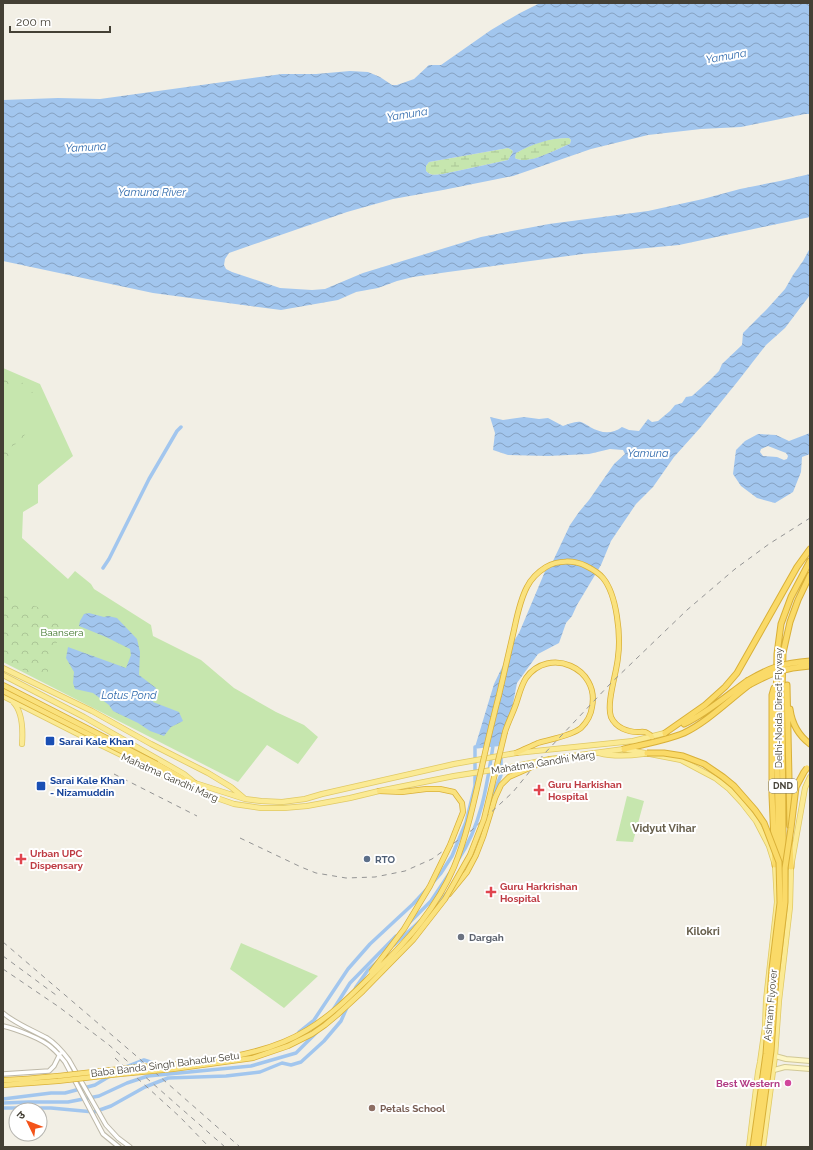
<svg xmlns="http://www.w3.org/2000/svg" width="813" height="1150" viewBox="0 0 813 1150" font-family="Raleway,'Noto Sans Devanagari',sans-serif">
<defs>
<pattern id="forest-crowns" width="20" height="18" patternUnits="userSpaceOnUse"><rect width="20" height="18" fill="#c6e6ae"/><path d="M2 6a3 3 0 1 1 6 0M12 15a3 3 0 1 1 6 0" fill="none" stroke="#abc696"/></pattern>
<pattern id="wetland-marsh" width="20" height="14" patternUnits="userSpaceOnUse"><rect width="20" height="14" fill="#c6e6ae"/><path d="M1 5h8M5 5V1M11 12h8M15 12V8" fill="none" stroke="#abc696"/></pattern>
<pattern id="water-waves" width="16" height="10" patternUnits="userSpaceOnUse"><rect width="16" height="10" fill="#a2c6ee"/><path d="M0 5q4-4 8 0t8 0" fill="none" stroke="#86a2c2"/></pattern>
</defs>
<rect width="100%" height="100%" fill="#f2efe5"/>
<path fill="#c6e6ae" d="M3 368 40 384 73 456 38 485V503L23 512 22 538 68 579 75 571 91 584 94 589 151 625 153 636 201 660 234 688 276 712 304 725 318 737 298 764 267 745 238 782 3 662Z
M627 796 644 801 633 842 616 841Z
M241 943 318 976 284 1008 230 969Z"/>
<path fill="url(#forest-crowns)" d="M3 374C16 375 28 387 36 396L31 400C24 392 14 384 3 383Z
M25 432 26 433C21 441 16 445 8 448L11 454 6 458 3 462V447L14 441Z
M3 593 50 612 64 622 60 632 45 681 3 660Z"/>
<path fill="url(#wetland-marsh)" d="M569 138 571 140 570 144C556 149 529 166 515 158L516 153C534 143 548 138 569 138Z
M508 148 512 150 513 152 508 160 443 174C436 175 431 176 426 171V166L429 162Z"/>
<path fill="url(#water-waves)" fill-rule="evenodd" d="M540 3H810V114H805L741 127 701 129 648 135 591 149 513 176 443 190 393 199 347 212 229 253 225 259 224 265 226 269 232 272 280 288 312 290 325 289 363 273 481 237 549 224 648 211 703 199 740 189 780 181 810 174V217L679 245 583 254 448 272 413 277 397 281 378 288 356 292 338 300 281 310 153 293 3 261V100L58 98 100 99 282 74H316L350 71 368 72 380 77 392 85H397L414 79 429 65H441L491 30 520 13ZM569 138 571 140 570 144C556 149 528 166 515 158L516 153C533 144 549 138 569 138ZM508 148 512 150 513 152 508 160 443 174C436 175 430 176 426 171V166L429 162Z
M810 248V295L785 328 766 345 738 381 700 428 674 457 653 487 636 504 611 541 601 565 577 605 572 616 566 623 559 643 538 654 517 683 511 714 502 744 475 747 494 684 507 657 510 647 519 633 525 619 546 569 553 561 570 525 579 512 589 500 614 464 625 454 623 450 610 449 589 454 548 456 508 455 493 450 495 433 490 417 503 420 524 417 539 419 548 418 563 426C569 424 575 421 581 422 584 423 587 425 590 427 601 433 611 435 622 427L629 430 639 431 648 419 652 422 658 421 670 411 675 405 682 403 686 397 692 396 710 380 719 371 722 364 742 345 743 333 767 309 785 289 793 275 803 261Z
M810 433V454L802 457 801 472 793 492 775 503 757 498 741 486 733 474 736 450 745 441 758 434 776 435 789 441ZM768 446 786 453 788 456 787 459 784 460 777 457 763 456 760 452 761 449Z
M89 613 104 617 108 616 117 618 137 639 140 652 139 675 156 688 153 702 179 712 183 721 171 727 164 736 150 731 138 723 113 711 109 705 93 693 75 689 73 683 74 672 66 658 68 647 126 668 131 655 130 649 106 637 79 626 80 621 84 614Z"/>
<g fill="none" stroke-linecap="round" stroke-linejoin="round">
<path stroke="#a2c6ee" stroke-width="3.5" d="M103 568 109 559 149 479 177 431 181 427
M489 804 501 775V754
M458 860C481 826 487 786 493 746
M434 881 441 873 452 856 466 822 475 786V747L502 744V746
M430 912 438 905 446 894
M409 923 431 901 449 874
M394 945 420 921
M333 1010 350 983 396 936
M299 1032 314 1020 348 969 370 944 413 904 426 890
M245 1057 261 1053 269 1049
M126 1067 144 1060 160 1065
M3 1099 51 1093H65L95 1085 120 1070
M3 1103 29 1102H68L99 1096 127 1083 148 1076 251 1066 296 1053 318 1031
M3 1108H51L94 1112 111 1106 145 1087 168 1078 226 1076 260 1072 282 1063 291 1065 301 1062 324 1041 341 1021 356 987 368 970 378 961"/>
<g stroke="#bdb8a8" stroke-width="5.5">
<path id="tertiary" d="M3 1013C16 1024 32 1030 47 1038 55 1043 63 1052 69 1060L106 1125 118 1138 130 1147
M3 1026C16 1029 43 1039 52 1048 57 1052 61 1057 65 1062L103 1134 119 1147
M3 1074 49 1071 54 1066 60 1054"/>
</g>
<g stroke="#d1c896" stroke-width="6">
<path id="secondary" d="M775 1056 786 1059 810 1061
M774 1070 785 1067 810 1069"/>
</g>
<g stroke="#e0c965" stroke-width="6">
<path id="primary" d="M3 668 92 711 151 744 208 773 231 787 244 798
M3 675 84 717 184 774 195 783 245 799 261 801 282 802 305 799 322 794 454 764 516 753 633 741 665 733
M3 696 76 733 177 782 184 783 211 796 234 804 261 808H284L307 806 350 798 379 791 454 776 511 767 550 759 624 749 681 760 715 778 729 789 742 803 756 821 769 846 775 865 777 902 766 1000 765 1027 760 1062 758 1072 749 1147
M13 702C23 712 23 730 22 744
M599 753C614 757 628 756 643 754
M763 1147 775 1056 779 1001 790 907 791 867 805 788 810 777"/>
</g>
<g stroke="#d9b038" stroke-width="6">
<path id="trunk" d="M499 695C504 673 509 652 514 630 517 616 520 600 527 587 531 579 538 572 546 567 558 560 574 560 586 566 592 569 599 573 603 578 617 595 621 636 618 657 617 672 606 703 611 717 616 728 628 732 638 732 641 732 645 731 647 733 649 734 651 735 652 737
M505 732C508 722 513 713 516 704 519 695 521 686 526 678 549 646 600 668 592 707 591 715 587 722 581 728 571 736 551 739 538 743 531 746 523 750 516 753
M157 764 182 778 195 783
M155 768 184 783
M379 791 402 792 426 789H440L454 792 462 803 463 812 450 845
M449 894 467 872 476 855 483 837 495 798 501 785 509 777 550 759"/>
</g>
<g stroke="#d9b038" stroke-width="7">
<path id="motorway" d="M787 685 790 826
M774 688 772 695V795L775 865
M790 709C792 724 798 735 810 744
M684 724C707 713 726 696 747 681
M665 733 705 705 725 687 737 673 797 567 810 549
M624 749C644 744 665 741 684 733 707 722 728 701 749 685
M790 842 791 867
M779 861 776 706 777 654 781 624 791 597 810 561
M784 863 783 831 782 691 783 653 790 622 798 600 810 575"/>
</g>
<use href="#tertiary" stroke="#fff" stroke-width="3.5"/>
<use href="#secondary" stroke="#fdf6c4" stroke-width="4"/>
<use href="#primary" stroke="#fbea94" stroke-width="4.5"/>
<use href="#trunk" stroke="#fae27e" stroke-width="4.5"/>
<use href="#motorway" stroke="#fada68" stroke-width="5"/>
<path stroke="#949494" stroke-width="1" stroke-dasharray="5 5" stroke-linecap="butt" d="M114 774 197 816
M240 838 301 867 316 873 346 878 375 877 405 871 432 859 472 830 513 792 544 754 610 684 687 610 735 569 769 544 810 518
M3 942 134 1054 240 1147
M3 956 56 995
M3 969 59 1007 109 1045 225 1147
M115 1058 180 1117 209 1147"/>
<g stroke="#d9b038" stroke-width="6" stroke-linecap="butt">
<path id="trunk-bridge" d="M3 685 157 764
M3 691 155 768
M371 972 404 929 430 886 450 845
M3 1080C42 1079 81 1073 120 1069 179 1063 256 1062 307 1030 334 1014 355 991 377 970 408 940 437 907 454 867 466 838 473 806 480 775 486 748 492 722 499 695
M3 1085 58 1081 120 1074 173 1069 253 1058 288 1046 312 1034 325 1025 337 1015 363 991 413 940 445 899 470 855 484 819 505 732"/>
</g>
<g stroke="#d9b038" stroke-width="7" stroke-linecap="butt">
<path id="motorway-bridge" d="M747 681C771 667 783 663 810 661
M749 685C771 673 784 668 810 666
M647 753H664L683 756 704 764 723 777 734 786 755 810 764 823 779 862 780 903 772 969 766 1054 753 1147
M758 1147 771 1051 776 977 785 902V868L791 828 796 787 804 772 807 768"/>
</g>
<use href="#trunk-bridge" stroke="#fae27e" stroke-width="4.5"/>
<use href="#motorway-bridge" stroke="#fada68" stroke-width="5"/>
</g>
<g fill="#1a4fb4" stroke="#fff" stroke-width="1.5">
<rect x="45" y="736" width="10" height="10" rx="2"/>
<rect x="36" y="781" width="10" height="10" rx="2"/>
</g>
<g fill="#e0444e" stroke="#fff" stroke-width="1.5">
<path d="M537 784h4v4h4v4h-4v4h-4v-4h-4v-4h4z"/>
<path d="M19 853h4v4h4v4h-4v4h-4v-4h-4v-4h4z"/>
<path d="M489 886h4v4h4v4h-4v4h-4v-4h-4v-4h4z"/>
</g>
<circle fill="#5c6f8a" stroke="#fff" stroke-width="1.5" cx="367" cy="859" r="4"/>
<circle fill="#6b7280" stroke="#fff" stroke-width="1.5" cx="461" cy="937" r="4"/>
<circle fill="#d1479c" stroke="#fff" stroke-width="1.5" cx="788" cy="1083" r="4"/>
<circle fill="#8d6e63" stroke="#fff" stroke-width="1.5" cx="372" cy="1108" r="4"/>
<g text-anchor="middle" stroke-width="4" stroke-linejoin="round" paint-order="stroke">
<rect fill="#fff" stroke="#7c7972" stroke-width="1" x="769" y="779" width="28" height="14" rx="3"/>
<g font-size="9" font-weight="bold" fill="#444035">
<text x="783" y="789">DND</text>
</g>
<g font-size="10" fill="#3e742a" stroke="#fff">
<text x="62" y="636">Baansera</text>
</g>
<g font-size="10" fill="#444035" stroke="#fff">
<text transform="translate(778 708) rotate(-90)" y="4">Delhi-Noida Direct Flyway</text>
<text transform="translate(543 762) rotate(-9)" y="4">Mahatma Gandhi Marg</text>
<text transform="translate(170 777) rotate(24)" y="4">Mahatma Gandhi Marg</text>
<text transform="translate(770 1005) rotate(-85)" y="4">Ashram Flyover</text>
<text transform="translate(165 1064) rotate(-7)" y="4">Baba Banda Singh Bahadur Setu</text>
</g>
<g font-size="10" font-weight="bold" fill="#164399" stroke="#fff" text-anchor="start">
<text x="59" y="745">Sarai Kale Khan</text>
<text x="50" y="784">Sarai Kale Khan<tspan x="50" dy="12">- Nizamuddin</tspan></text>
</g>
<g font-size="10" font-weight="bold" fill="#be3a42" stroke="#fff" text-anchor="start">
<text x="548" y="788">Guru Harkishan<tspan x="548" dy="12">Hospital</tspan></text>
<text x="30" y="857">Urban UPC<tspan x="30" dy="12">Dispensary</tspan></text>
<text x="500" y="890">Guru Harkrishan<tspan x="500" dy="12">Hospital</tspan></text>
</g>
<g font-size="10" font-weight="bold" fill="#4e5e75" stroke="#fff" text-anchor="start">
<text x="375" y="863">RTO</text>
</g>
<g font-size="10" font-weight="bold" fill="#5b616d" stroke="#fff" text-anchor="start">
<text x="469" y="941">Dargah</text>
</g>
<g font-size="10" font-weight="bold" fill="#b23c85" stroke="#fff" text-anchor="end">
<text x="780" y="1087">Best Western</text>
</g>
<g font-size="10" font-weight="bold" fill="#785e54" stroke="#fff" text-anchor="start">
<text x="380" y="1112">Petals School</text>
</g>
<g font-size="11" font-style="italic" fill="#316bad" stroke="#fff">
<text transform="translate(726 56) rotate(-10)" y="4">Yamuna</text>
<text transform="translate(407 114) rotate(-9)" y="4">Yamuna</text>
<text transform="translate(86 147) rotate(-3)" y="4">Yamuna</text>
<text x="152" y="196">Yamuna River</text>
<text x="648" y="457">Yamuna</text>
<text x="129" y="699">Lotus Pond</text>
</g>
<g font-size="11" font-weight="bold" fill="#675f4c" stroke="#fff">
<text x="664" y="832">Vidyut Vihar</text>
<text x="703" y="935">Kilokri</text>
</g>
</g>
<rect width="813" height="1150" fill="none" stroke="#444035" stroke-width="8"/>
<g transform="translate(28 1122) rotate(313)"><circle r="19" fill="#ffffff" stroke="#b4b3ae"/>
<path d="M0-3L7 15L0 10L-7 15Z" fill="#f45319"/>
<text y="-6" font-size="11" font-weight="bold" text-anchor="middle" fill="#444035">उ</text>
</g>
<path d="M10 26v6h100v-6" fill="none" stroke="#444035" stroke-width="2"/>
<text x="16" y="26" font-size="12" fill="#444035" stroke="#ffffff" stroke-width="3" paint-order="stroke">200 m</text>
</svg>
